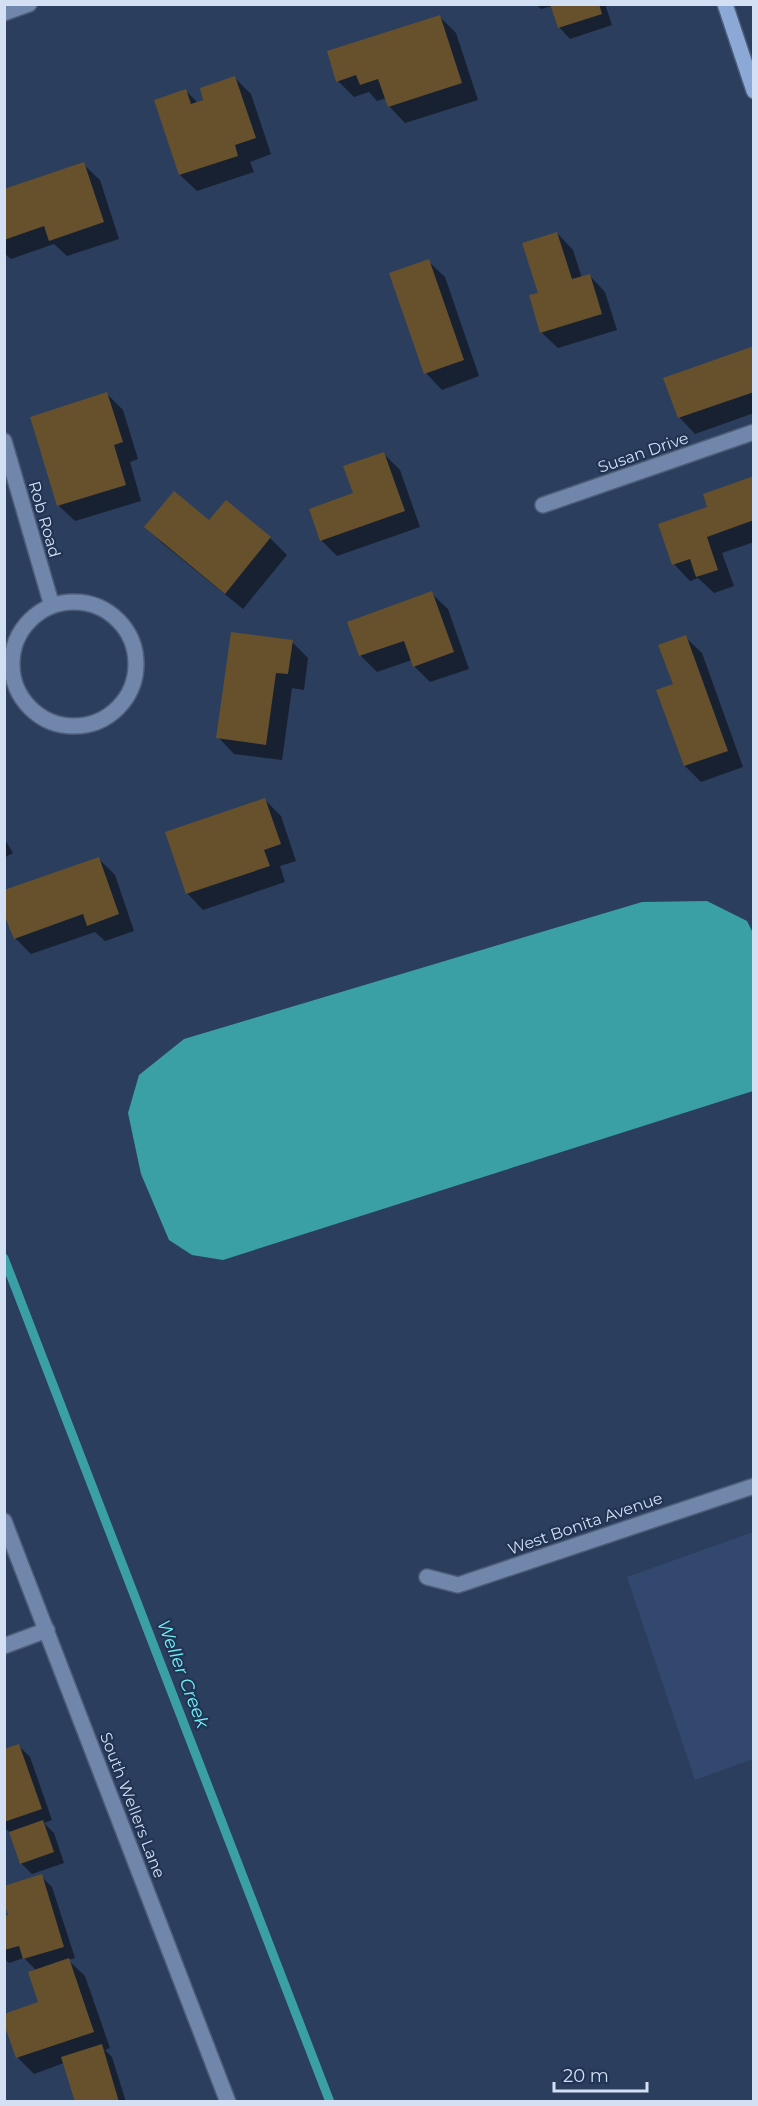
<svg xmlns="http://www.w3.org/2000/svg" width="758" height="2106" viewBox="0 0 758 2106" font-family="Montserrat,sans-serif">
<rect width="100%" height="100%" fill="#2b3e5e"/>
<path fill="#32486e" d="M753 1532V1759L695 1780 627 1577Z"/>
<path fill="#3ba0a5" d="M707 901 747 921 753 933V1091L223 1260 192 1255 169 1240 141 1174 128 1113 139 1075 184 1039 642 902Z"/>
<path fill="#0007" d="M536 4H605L612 25 570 39 559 27 552 6 541 9Z
M440 17 456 33 478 100 405 123 389 106 386 98 377 101 369 92 354 97 338 81Z
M235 78 251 94 271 154 250 162 254 172 197 191 180 175 155 101 186 91 198 103Z
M83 164 100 180 119 239 67 256 54 244 11 259 4 253V190Z
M557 233 573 250 582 278 589 275 605 292 617 330 558 348 541 332Z
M428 261 445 277 479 376 442 390 426 373Z
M754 348V413L695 434 679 417Z
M107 394 123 410 138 459 130 462 141 501 75 521 58 505Z
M384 454 400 470 420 527 337 556 321 540Z
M754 478V542L722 553 734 586 714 593 698 578 690 581 674 564 709 508Z
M226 502 270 538 287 555 243 609 162 543 146 527 210 522Z
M431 593 448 609 469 669 430 682 414 666 412 660 377 672 361 656 349 623Z
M685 637 702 653 743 767 701 782 685 766 674 685Z
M292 642 308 658 304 690 292 688 282 760 234 754 218 737Z
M265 800 281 816 296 861 280 866 285 882 203 910 187 893Z
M4 838 13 853 4 858Z
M98 858 115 875 134 931 105 941 95 932 31 954 15 938Z
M19 1746 30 1757 52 1820 44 1823 54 1833 64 1863 32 1874 21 1863 11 1833 6 1829H4V1750Z
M41 1876 52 1887 75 1958 68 1960 85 1976 110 2048 105 2050 112 2057 126 2102H76L64 2063 34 2074 17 2057 40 2003 37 1971 24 1958 9 1963 4 1958V1917L10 1916Z"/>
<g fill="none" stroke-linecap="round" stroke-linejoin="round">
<path stroke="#3ba0a5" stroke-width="9" d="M4 1258 330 2102"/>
</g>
<path fill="#66512c" d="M550 4H599L602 14 558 28Z
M440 15 462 83 388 107 378 79 360 85 356 75 336 82 327 51Z
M235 76 256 138 235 145 238 156 179 175 154 100 186 89 191 104 203 100 200 88Z
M84 162 104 222 49 241 44 226 4 240V189Z
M557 232 572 279 590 274 602 314 540 333 529 295 538 293 522 243Z
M429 259 464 360 424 374 389 273Z
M754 346V392L678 418 663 378Z
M107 392 123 442 114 445 126 485 57 506 30 417Z
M384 452 405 511 320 541 309 509 353 493 343 466Z
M754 476V520L707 537 718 570 696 577 690 559 672 565 658 524 707 507 703 494Z
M174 491 209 520 226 500 271 537 225 594 144 527Z
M432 591 454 652 413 667 404 641 359 656 347 622Z
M231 632 293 640 288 674 276 673 266 745 216 738Z
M686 635 728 751 684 766 656 690 673 684 658 645Z
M265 798 281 844 264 850 270 866 186 894 165 832Z
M99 857 119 914 87 926 83 914 14 939 4 914V890Z
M19 1744 42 1809 4 1822V1749Z
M43 1820 54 1852 20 1864 9 1832Z
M42 1874 64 1947 23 1959 19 1946 4 1950V1916L8 1915 4 1902V1886Z
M69 1958 94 2032 16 2058 4 2024V2014L38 2002 28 1972Z
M102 2044 119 2102H75L61 2057Z"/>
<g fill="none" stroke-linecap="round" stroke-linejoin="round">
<g stroke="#4d5c77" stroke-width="18">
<path id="minor" d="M4 13 29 4
M4 441 52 606
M543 505 754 432
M12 664a62 62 0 1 1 124 0a62 62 0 1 1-124 0Z
M4 1521 228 2102
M427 1577 458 1585 754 1486
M4 1646 47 1630"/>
</g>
<g stroke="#4d5c77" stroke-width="18">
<path id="major" d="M725 4 754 91"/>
</g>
<use href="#minor" stroke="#7086aa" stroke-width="15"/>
<use href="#major" stroke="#8ca8d6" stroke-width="15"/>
</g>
<g text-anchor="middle" stroke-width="4.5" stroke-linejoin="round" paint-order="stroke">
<g font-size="16" fill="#d3dff3" stroke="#213453">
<text transform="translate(643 452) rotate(-19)" y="6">Susan Drive</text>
<text transform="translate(45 519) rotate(74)" y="6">Rob Road</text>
<text transform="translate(585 1523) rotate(-19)" y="6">West Bonita Avenue</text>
<text transform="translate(133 1805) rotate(69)" y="6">South Wellers Lane</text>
</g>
<g font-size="18" font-style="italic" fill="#71f4fb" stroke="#213453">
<text transform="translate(183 1674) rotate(69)" y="6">Weller Creek</text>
</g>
</g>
<rect width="758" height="2106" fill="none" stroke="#d3dff3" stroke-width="12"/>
<path d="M554 2082v9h93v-9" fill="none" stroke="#d3dff3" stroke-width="3"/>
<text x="563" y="2082" font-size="18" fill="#d3dff3" stroke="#213453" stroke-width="4.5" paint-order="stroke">20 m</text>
</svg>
